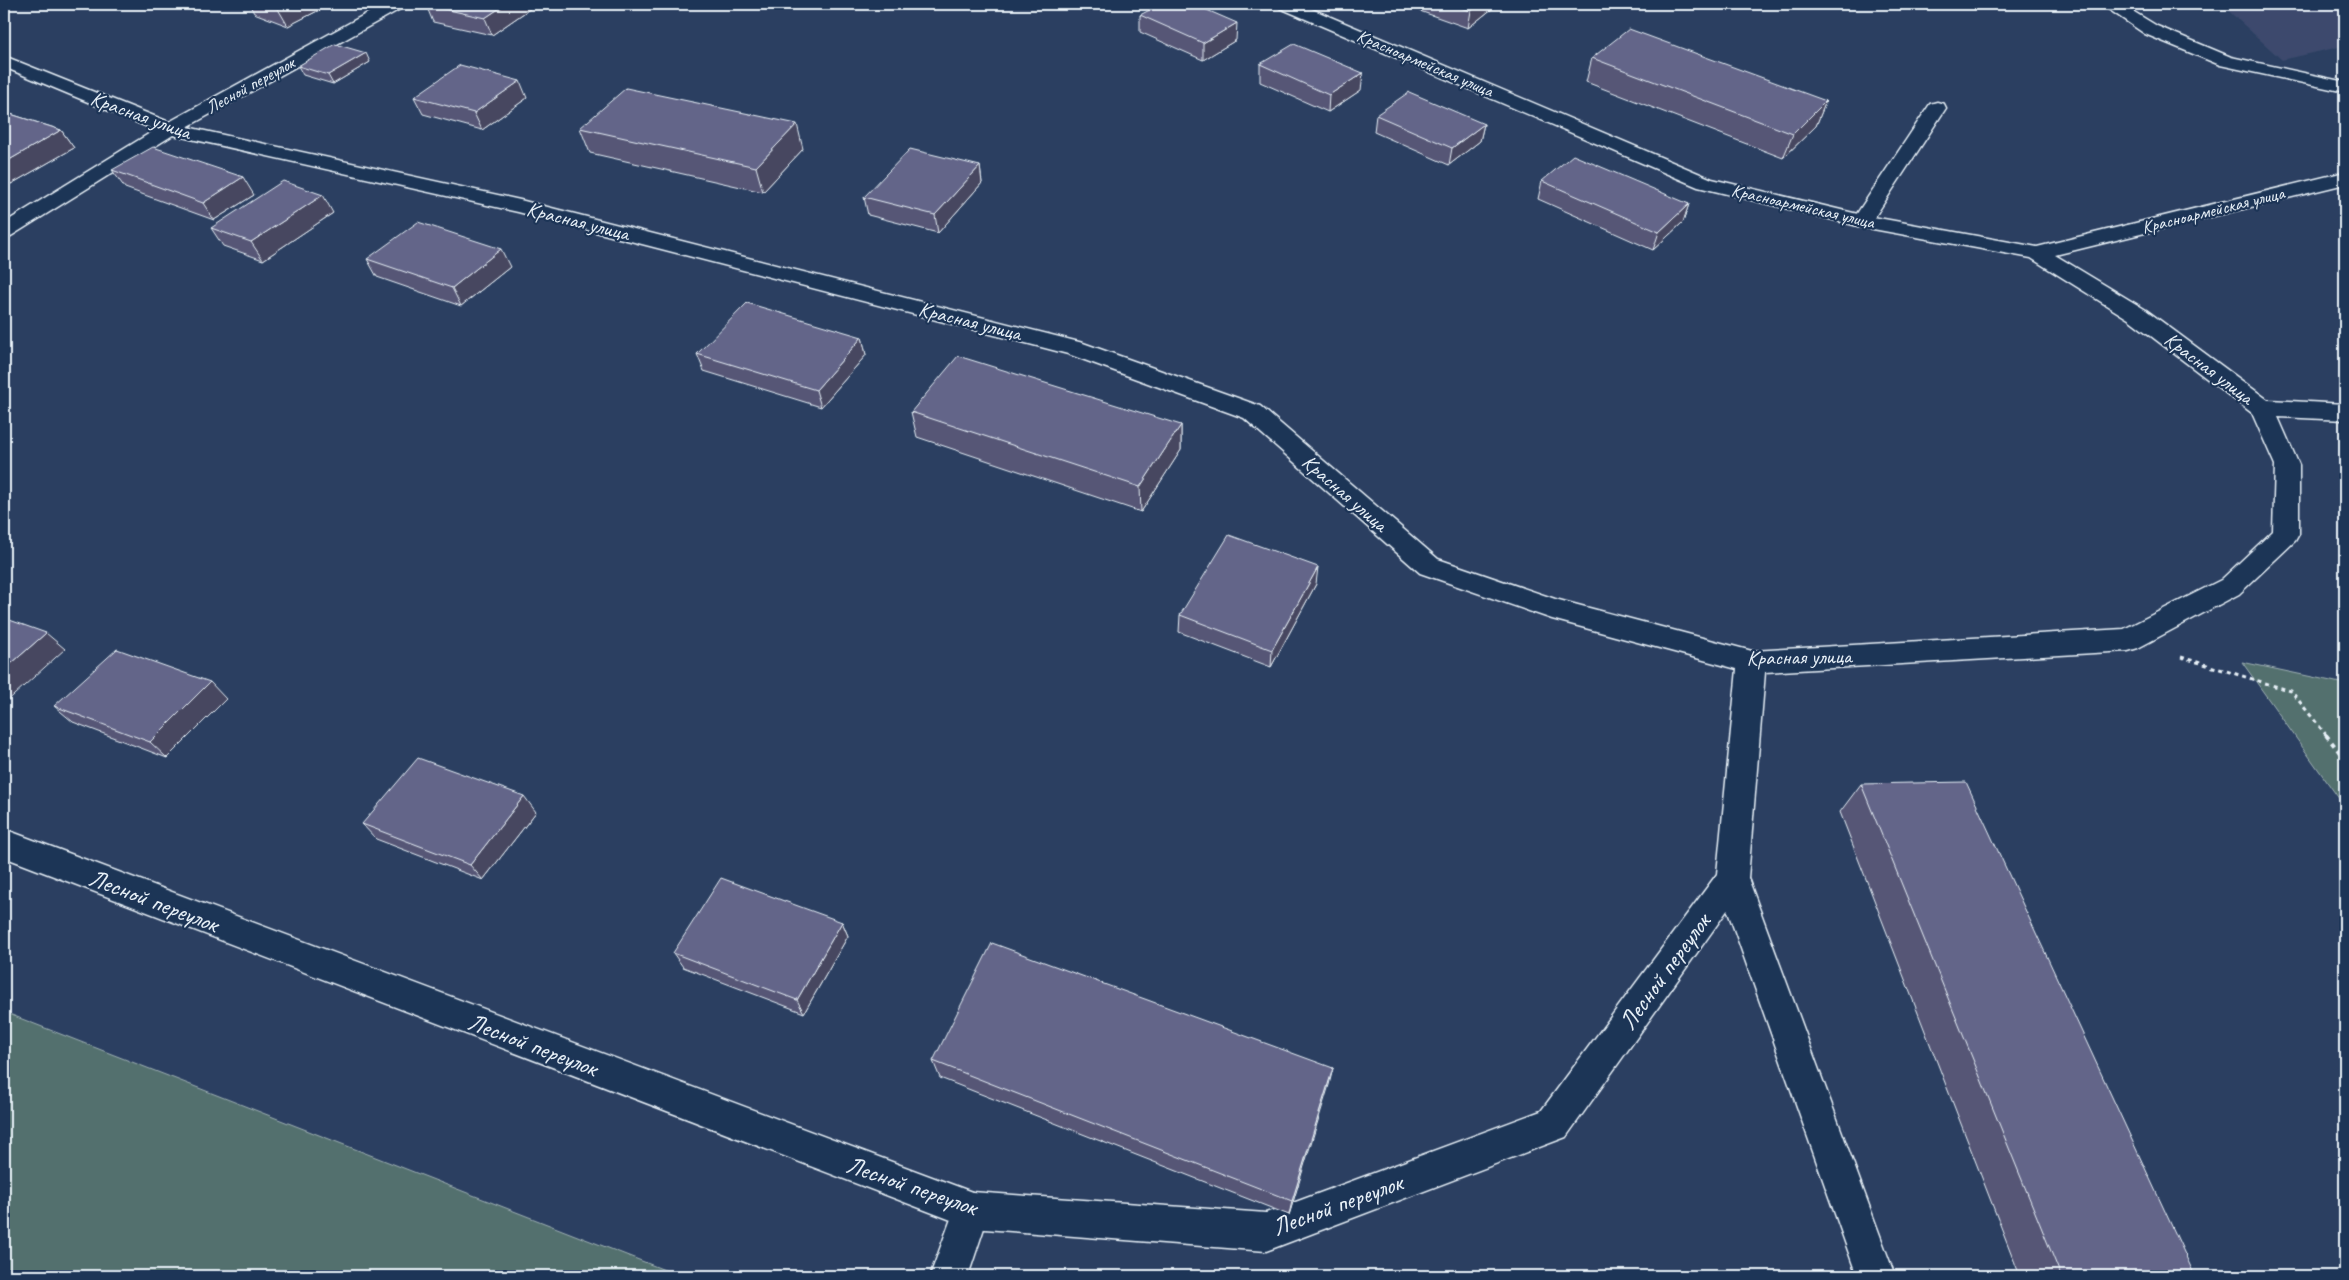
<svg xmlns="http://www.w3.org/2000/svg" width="2349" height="1280" viewBox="0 0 2349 1280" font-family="Caveat,sans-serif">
<rect width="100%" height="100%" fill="#2b3f61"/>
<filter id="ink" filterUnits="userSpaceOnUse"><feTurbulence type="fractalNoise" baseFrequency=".02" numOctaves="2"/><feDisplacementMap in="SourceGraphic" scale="10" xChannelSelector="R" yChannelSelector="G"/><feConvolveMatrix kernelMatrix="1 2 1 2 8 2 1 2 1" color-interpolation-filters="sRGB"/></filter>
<g filter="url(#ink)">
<path fill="#3c4a6d" d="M2221 4H2345V50L2339 47 2282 60Z"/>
<path fill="#536f6e" stroke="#9eb0b3" d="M2242 662 2345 684V807Z
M4 1012 680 1276H4Z"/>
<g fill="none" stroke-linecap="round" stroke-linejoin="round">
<g stroke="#e8f1f8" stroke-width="3">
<path id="lane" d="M2101 4H2121L2157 26 2231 57 2345 82V92L2220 65 2145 34Z
M1937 102 1944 104 1946 108 1872 221 1869 225 1862 227 1855 225 1852 221 1930 104Z
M1732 864 1743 868 1748 878 1895 1276H1857L1716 878 1721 868Z
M972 1192 985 1197 990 1210 968 1276H930L959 1197Z"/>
</g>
<g stroke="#e8f1f8" stroke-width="3">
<path id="street" d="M384 4H405L402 8 187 127 520 200 1083 343 1260 406 1438 559 1555 599 1752 651 2124 629 2221 580 2273 531 2275 465 2252 413 2130 320 2031 258 1862 227 1698 187 1280 8 1278 4H1300L1712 179 1862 215 2037 247 2345 172V184L2055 255 2146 310 2268 400 2345 404V420L2278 417 2299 465V534L2295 541 2239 594 2138 648 2128 651 1765 672 1748 878 1743 888 1566 1137 1266 1251 972 1228 4 857V829L972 1192 1266 1213 1541 1111 1717 874 1737 669 1552 619 1420 573 1244 418 1068 354 518 212 173 135 11 236 4 238V223L155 130 4 67V56L169 122Z"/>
</g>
<path stroke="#e8f1f8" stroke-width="3" stroke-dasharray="4 4" stroke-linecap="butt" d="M2181 657 2291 691 2327 736"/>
<path stroke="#e8f1f8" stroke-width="4" stroke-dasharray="4.5 4.5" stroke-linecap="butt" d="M2326 735 2345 759"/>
<use href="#lane" fill="#1d3557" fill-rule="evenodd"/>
<use href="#street" fill="#1d3557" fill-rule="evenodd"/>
</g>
<path fill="#565776" stroke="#e8f1f8" d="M249 4H331L288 26 254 13Z
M427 4H533L534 6 492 35 433 22 426 5Z
M1418 4H1494L1493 8 1468 28 1417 10Z
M1140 15 1236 40 1203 60 1140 32Z
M1592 58 1826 101 1816 126 1783 158 1586 82Z
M370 62 333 84 303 75 298 66Z
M1260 64 1361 90 1328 112 1260 82Z
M414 97 527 98 482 130 423 114Z
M4 112 61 130 74 148 11 184 4 182Z
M1376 115 1484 124 1480 141 1449 165 1374 132Z
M580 128 803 149 763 192 590 153Z
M980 166 982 183 938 233 868 215 864 197Z
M112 170 254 195 214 220 125 188Z
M1542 181 1689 204 1683 222 1653 250 1538 199Z
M333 213 263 260 223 246 211 228Z
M367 259 510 267 461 306 377 277Z
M862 337 866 355 821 407 704 371 697 354Z
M911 412 1181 425V450L1141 512 917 437Z
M1316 584 1271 667 1179 632 1180 615Z
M226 699 167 758 73 722 54 706Z
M1861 784 2195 1276H2020L1840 812Z
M536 812 483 880 376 839 362 824Z
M842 922 848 936 804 1013 683 967 673 953Z
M933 1061 1333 1068 1289 1215 940 1078Z"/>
<path fill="#464760" stroke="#e8f1f8" d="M288 4H331L288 26 278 9Z
M506 4H533L534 6 492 35 485 18Z
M1480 4H1494L1493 8 1468 28 1471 11Z
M1237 23 1236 40 1203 60V43Z
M366 53 370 62 333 84 328 75Z
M1363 73 1361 90 1328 112 1329 95Z
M520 81 527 98 482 130 474 113Z
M1826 101 1816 126 1783 158 1793 134Z
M797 124 803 149 763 192 756 167Z
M1484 124 1480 141 1449 165 1452 148Z
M61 130 74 148 11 184 4 175V163Z
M980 166 982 183 938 233 935 215Z
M243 177 254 195 214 220 203 203Z
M323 195 333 213 263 260 251 242Z
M1689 204 1683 222 1653 250 1659 232Z
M501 249 510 267 461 306 452 288Z
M862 337 866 355 821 407 816 390Z
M1181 425V450L1141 512 1140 487Z
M1318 567 1316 584 1271 667 1272 650Z
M46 633 65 649 4 704V670Z
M210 682 226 699 167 758 150 742Z
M524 796 536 812 483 880 470 865Z
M842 922 848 936 804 1013 797 1000Z
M1333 1068 1329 1085 1289 1215 1292 1201Z"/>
<path fill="#646589" stroke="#e8f1f8" d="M265 4H288L278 9Z
M427 4H506L485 18 426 5Z
M1161 4H1193L1237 23 1203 43 1140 15Z
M1450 4H1480L1471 11Z
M1629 29 1826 101 1793 134 1592 58Z
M335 44 366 53 328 75 298 66Z
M1294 44 1363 73 1329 95 1260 64Z
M460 65 520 81 474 113 414 97Z
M626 88 797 124 756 167 580 128Z
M1409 92 1484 124 1452 148 1376 115Z
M4 112 61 130 4 163Z
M153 147 243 177 203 203 112 170Z
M910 149 980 166 935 215 864 197Z
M1573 155 1689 204 1659 232 1542 181Z
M283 181 323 195 251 242 211 228Z
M418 222 501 249 452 288 367 259Z
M747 303 862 337 816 390 697 354Z
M958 356 1181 425 1140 487 911 412Z
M1229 535 1318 567 1272 650 1180 615Z
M4 618 46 633 4 670Z
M117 649 210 682 150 742 54 706Z
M418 758 524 796 470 865 362 824Z
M1966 782 2195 1276H2061L1861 784Z
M721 878 842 922 797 1000 673 953Z
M992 943 1333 1068 1292 1201 933 1061Z"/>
</g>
<g text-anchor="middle" stroke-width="4.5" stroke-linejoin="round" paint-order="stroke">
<g font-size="18" fill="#e8f1f8" stroke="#1d3557">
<text transform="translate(1425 63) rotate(23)" y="6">Красноармейская улица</text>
<text transform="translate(250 85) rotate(-29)" y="6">Лесной переулок</text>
<text transform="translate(1803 206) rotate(13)" y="6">Красноармейская улица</text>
<text transform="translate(2213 210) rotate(-14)" y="6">Красноармейская улица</text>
</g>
<g font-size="21" fill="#e8f1f8" stroke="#1d3557">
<text transform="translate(141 115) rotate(20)" y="7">Красная улица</text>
<text transform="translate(578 221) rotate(14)" y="7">Красная улица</text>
<text transform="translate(970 321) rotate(14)" y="7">Красная улица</text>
<text transform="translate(2209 368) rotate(37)" y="7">Красная улица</text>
<text transform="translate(1345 493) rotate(41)" y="7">Красная улица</text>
<text transform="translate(1799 657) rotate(-1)" y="7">Красная улица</text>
</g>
<g font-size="25" fill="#e8f1f8" stroke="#1d3557">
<text transform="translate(154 900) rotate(21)" y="9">Лесной переулок</text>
<text transform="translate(1664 971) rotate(-54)" y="9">Лесной переулок</text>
<text transform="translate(533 1044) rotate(21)" y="9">Лесной переулок</text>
<text transform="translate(912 1185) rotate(19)" y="9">Лесной переулок</text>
<text transform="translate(1337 1204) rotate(-20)" y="9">Лесной переулок</text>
</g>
</g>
<rect width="2349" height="1280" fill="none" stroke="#1d3557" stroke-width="20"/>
<rect x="10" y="10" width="2329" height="1260" fill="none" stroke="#e8f1f8" stroke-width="2" filter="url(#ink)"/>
</svg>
